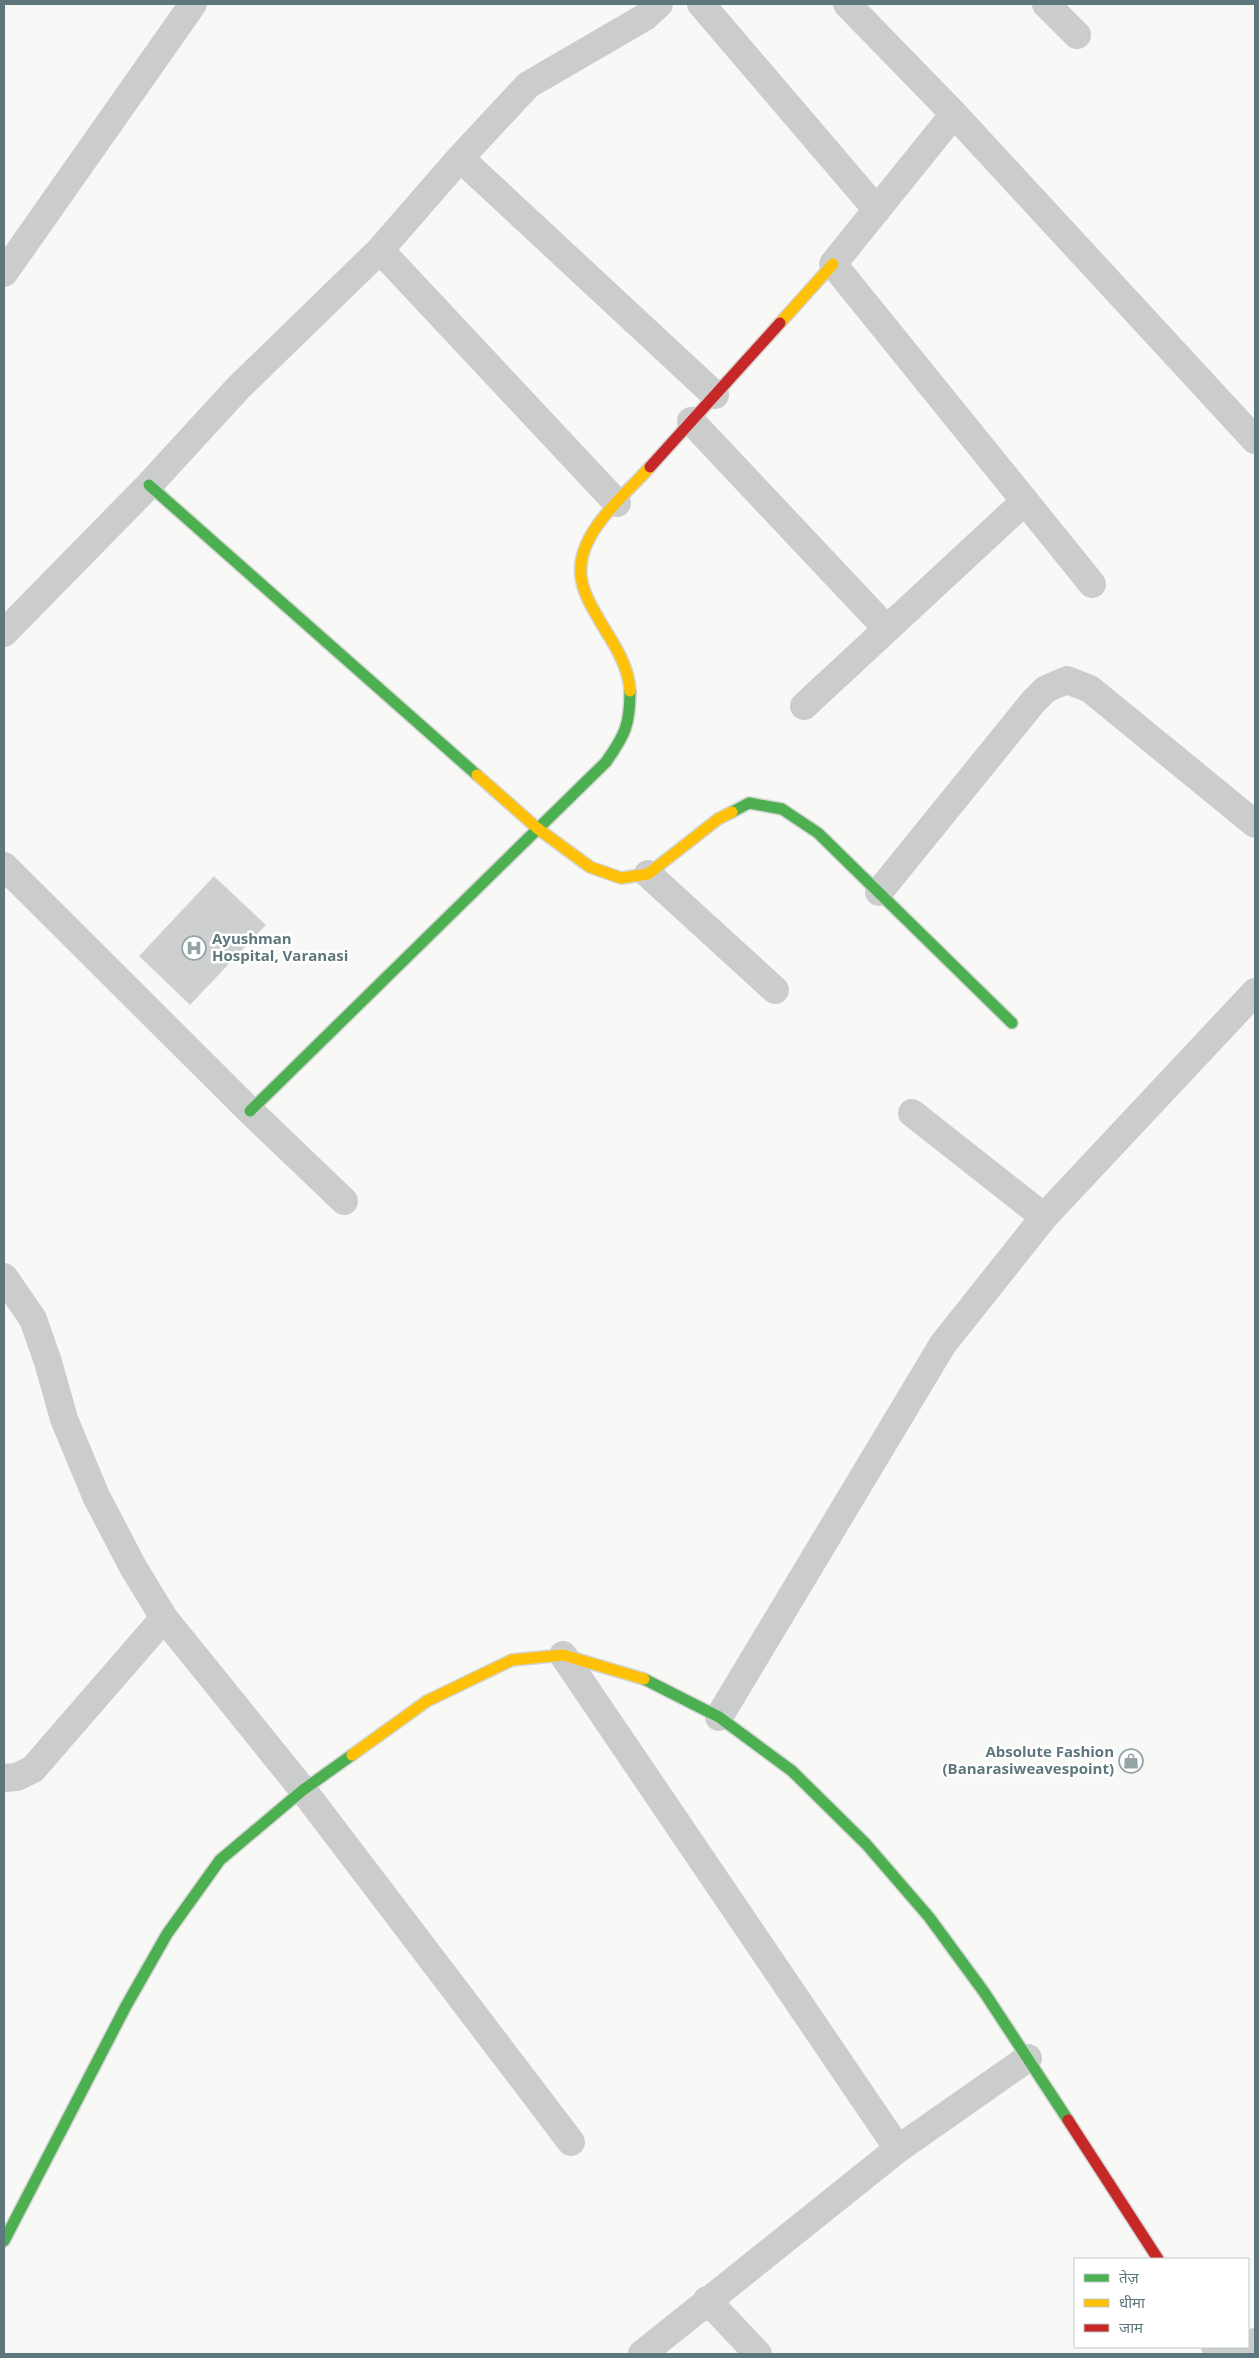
<svg xmlns="http://www.w3.org/2000/svg" width="1259" height="2358" viewBox="0 0 1259 2358" font-family="'Open Sans','Noto Sans Devanagari',sans-serif">
<rect width="100%" height="100%" fill="#f8f8f7"/>
<path fill="#ced0d0" stroke="#e8e8e6" d="M214 876 266 925 190 1005 139 956Z"/>
<g fill="none" stroke-linecap="round" stroke-linejoin="round">
<g stroke="#d3d4d4" stroke-width="14">
<path id="fast" d="M149 485 477 775
M732 812 749 803 782 809 818 833 1012 1023
M250 1111 606 762C625 735 630 725 630 691
M644 1679 719 1717 792 1771 866 1844 929 1917 984 1992 1068 2120
M4 2241 126 2006 167 1934 220 1860 303 1790 352 1755"/>
</g>
<g stroke="#d3d4d4" stroke-width="14">
<path id="slow" d="M780 323 833 264
M630 691C629 668 616 647 604 628 595 612 583 595 581 576 576 534 624 496 650 467
M477 775 537 828 590 867 621 878 648 874 718 819 732 812
M352 1755 427 1701 512 1660 563 1655 644 1679"/>
</g>
<g stroke="#d3d4d4" stroke-width="14">
<path id="jam" d="M650 467 780 323
M1068 2120 1158 2259"/>
</g>
<path stroke="#cbcdcd" stroke-width="28" d="M701 4 877 210
M847 4 954 114 1255 440
M1046 4 1077 35
M954 114 833 264 1092 584
M460 158 715 395
M380 250 617 503
M4 273 193 4
M691 421 886 628
M4 633 149 485 238 388 380 250 460 158 528 85 645 17 659 4
M804 706 1025 501
M4 866 250 1111 344 1201
M648 874 775 990
M879 892 1033 702 1046 689 1067 680 1090 689 1255 824
M912 1113 1044 1217
M4 1277 33 1319 48 1362 64 1419 96 1496 133 1567 164 1618 303 1790 571 2142
M563 1655 898 2149
M719 1717 943 1344 1044 1217 1255 992
M4 1778 17 1777 33 1769 164 1618
M707 2300 758 2354
M1215 2347 1220 2354
M642 2354 898 2149 1028 2058
M1243 2354 1255 2342"/>
<use href="#fast" stroke="#4caf50" stroke-width="11"/>
<use href="#slow" stroke="#ffc107" stroke-width="11"/>
<use href="#jam" stroke="#c62828" stroke-width="11"/>
</g>
<defs>
<g id="hospital-ring" transform="scale(1.25)"><circle r="9.5" fill="#fff" stroke="#94a4a7" stroke-width="1.5"/><path d="M-5-5h3v3.5h4V-5h3V5h-3V1.5h-4V5h-3Z" fill="#94a4a7"/></g>
<g id="shop-ring" transform="scale(1.25)"><circle r="9.5" fill="#fff" stroke="#94a4a7" stroke-width="1.5"/><path d="M-5-2.5h2.3a2.7 3.5 0 0 1 5.4 0H5L5.5 6h-11ZM-1.5-2.5h3a1.5 2.3 0 0 0-3 0Z" fill="#94a4a7"/></g>
</defs>
<g fill-rule="evenodd">
<use href="#hospital-ring" x="194" y="948"/>
<use href="#shop-ring" x="1131" y="1761"/>
</g>
<g text-anchor="middle" stroke-width="5" stroke-linejoin="round" paint-order="stroke">
<g font-size="15" font-weight="bold" fill="#5e777c" stroke="#fff" text-anchor="start">
<text x="212" y="944">Ayushman<tspan x="212" dy="17">Hospital, Varanasi</tspan></text>
<text x="1114" y="1757" text-anchor="end">Absolute Fashion<tspan x="1114" dy="17">(Banarasiweavespoint)</tspan></text>
</g>
</g>
<rect width="1259" height="2358" fill="none" stroke="#5e777c" stroke-width="10"/>
<rect x="1074" y="2258" width="175" height="90" fill="#ffffff" stroke="#bfc9cb"/>
<rect x="1084" y="2274" width="25" height="8" fill="#4caf50" stroke="#bfc9cb"/>
<text x="1119" y="2283" font-size="15" fill="#5e777c">तेज़</text>
<rect x="1084" y="2299" width="25" height="8" fill="#ffc107" stroke="#bfc9cb"/>
<text x="1119" y="2308" font-size="15" fill="#5e777c">धीमा</text>
<rect x="1084" y="2324" width="25" height="8" fill="#c62828" stroke="#bfc9cb"/>
<text x="1119" y="2333" font-size="15" fill="#5e777c">जाम</text>
</svg>
